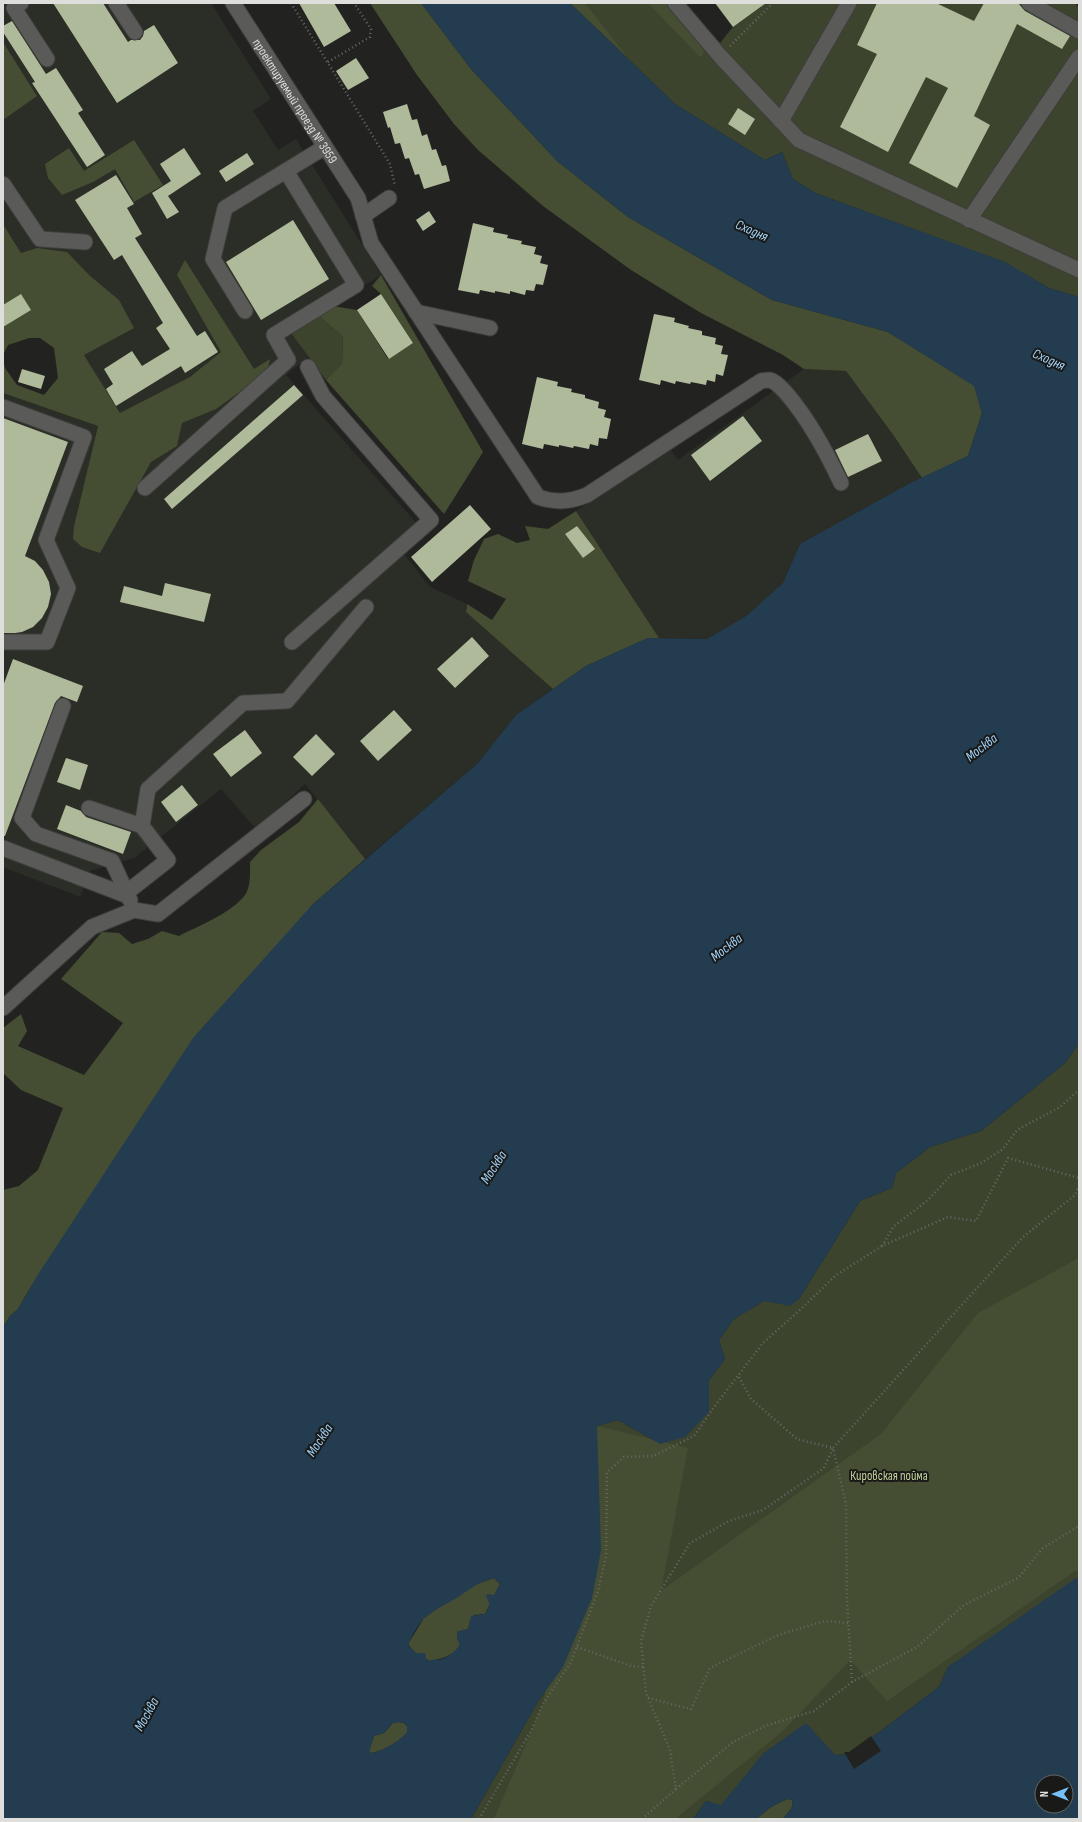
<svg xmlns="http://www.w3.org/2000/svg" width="1082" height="1822" viewBox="0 0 1082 1822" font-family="'Sofia Sans Condensed',sans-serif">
<rect width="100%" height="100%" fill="#222320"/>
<path fill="#2b2e26" d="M6 3H211L271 99 253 111 278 150 296 139 381 275 290 332 308 357 286 375 426 534 404 554 430 587 467 604 466 612 553 689 516 715 477 764 365 859 305 784 256 829 221 789 134 858 90 871 80 897 3 867V393L98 426 74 526 120 413 3 224V120L37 96 3 42V5Z
M804 369 846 371 894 436 922 478 910 483 800 544 783 583 746 616 707 639 659 638 576 511 670 449 678 460Z"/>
<path fill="#3d442e" d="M570 3H684L720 43 733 27 761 7 758 3H1075L1079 8V297L1049 288 1004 262 815 193 793 179 782 152 765 160 675 104Z
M318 315 343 337 342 363 326 380 290 332Z
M1079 1043V1578L948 1667 939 1687 850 1754 835 1755 806 1724 764 1753 721 1806 706 1801 693 1819H471L539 1700 563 1667 597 1426 618 1420 660 1444 709 1412V1380L725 1359 719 1340 734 1319 764 1301 799 1299 860 1201 892 1188 896 1173 930 1147 981 1131 1065 1063Z"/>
<path fill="#454e32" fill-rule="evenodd" d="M370 3H421L471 69 557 161 628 217 772 300 888 332 975 386 982 413 968 456 922 478 894 436 846 371 804 369 783 355 701 313 631 270 543 206 478 150 454 124 417 75Z
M570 3H585L628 58Z
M648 3H666L704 50 702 56H699Z
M3 42 37 96 3 120Z
M134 140 163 185 134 202 115 169 93 182 62 195 48 178 45 164 69 148 84 171Z
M3 224 21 253 37 248 67 252 89 275 119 300 134 328 84 355 120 413 190 377 221 352 177 275 185 260 254 369 270 359 267 372 216 409 182 423 177 446 151 462 100 553 82 547 73 539 74 526 98 426 3 393V359L5 368 17 385 44 395 58 378 54 348 40 338H29L8 345 3 355Z
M381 275 483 452 444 514 326 380 342 363 343 337 318 315 332 306 357 310 388 359 413 343 381 294 372 286Z
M576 511 659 638H648L586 666 553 689 466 612 467 604 492 620 506 599 468 581 474 560 484 539 498 534 517 543 530 540 525 526 548 529ZM577 526 594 549 583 558 565 534Z
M318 799 365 859 312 905 30 1288 18 1309 10 1316 3 1327V1190L19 1186 38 1170 63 1108 21 1090 3 1073V1028L21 1014 27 1031 18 1046 84 1075 123 1023 61 979 102 932 119 933 132 944 148 939 162 931 179 936C198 926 232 913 245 895 251 887 250 872 250 862L261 850 299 822Z
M1079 1258V1571H1075L887 1701 850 1660 784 1730 675 1819H494L543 1704 597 1426 688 1448 661 1591 881 1434 978 1313Z
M494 1578 500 1584 485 1614 474 1615 468 1629 457 1632V1638L460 1644C456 1655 441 1659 430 1661L416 1654 408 1644 424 1618 439 1607 454 1599 474 1585Z
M399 1722 404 1723 407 1726 408 1732C400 1741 382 1752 370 1753V1748L374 1736 384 1733 393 1723Z
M787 1799 792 1800C794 1810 787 1812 783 1819H756L771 1807Z"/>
<path fill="#233c4f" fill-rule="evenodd" d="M421 3H570L675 104 765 160 782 152 793 179 815 193 1005 262 1049 288 1079 297V1043L1065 1063 981 1131 930 1147 896 1173 892 1188 860 1201 799 1299 790 1306 764 1301 734 1319 719 1340 725 1359 709 1380V1412L685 1437 660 1444 618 1420 597 1426 601 1550 592 1598 563 1667 539 1700 471 1819H3V1327L10 1316 18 1309 37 1276 193 1038 312 905 477 764 516 715 586 666 648 638 707 639 746 616 783 583 800 544 910 483 968 456 982 414 974 386 888 332 772 300 628 217 557 161 471 69ZM494 1578 500 1584 494 1595 487 1594 486 1596C490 1604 491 1606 485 1614L471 1616 468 1629 457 1632V1638L460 1644C458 1650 449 1656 442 1659 437 1661 435 1658 430 1661L426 1659 425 1653H416L408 1645C420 1617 428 1614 453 1600 467 1592 477 1582 494 1578ZM399 1722 404 1723 407 1726V1732C400 1741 382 1752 370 1753V1748L374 1736 384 1733 393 1723Z
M1076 1578H1079V1819H783C787 1812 794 1810 792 1800L787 1799 771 1807 756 1819H693L706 1801 721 1805 764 1753 806 1723 835 1755 850 1754 939 1687 948 1667ZM1042 1782H1066V1806H1042Z"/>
<path fill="#222320" d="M871 1736 881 1751 854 1769 844 1752H849Z"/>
<path fill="#afba9a" d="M53 3H103L128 42 131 40H140L143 36 144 31 154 25 178 63 117 103Z
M299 3H334L351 31 324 47Z
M715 3H766L733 27Z
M877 3H936L974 21 984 3H1018L1025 11 1070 36 1062 49 1017 24 974 116 990 125 957 188 909 163 948 88 926 77 888 152 840 127 877 54 857 45Z
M12 21 46 74 56 68 83 110 78 113 105 155 87 167 32 83 35 82 3 32V26Z
M356 58 369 78 348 90 336 71Z
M407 104 412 120 417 119 422 136 427 134 432 150 436 149 442 166 446 165 450 181 424 189 419 174 415 175 409 158 405 159 400 143 395 144 390 127 388 128 383 112Z
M738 108 755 119 745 135 728 124Z
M184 148 201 174 168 196 179 212 167 219 152 193 171 181 160 164Z
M247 153 254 164 226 182 219 171Z
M116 175 134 204 127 208 142 234 135 238 197 336 205 331 218 352 185 373 181 366 116 406 106 389 113 384 104 369 132 351 142 366 170 349 156 328 163 323 122 255 114 260 75 200Z
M429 211 436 222 423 231 416 220Z
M293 220 329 279 261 320 226 262Z
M473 223 494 228 493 232 508 235 507 238 522 241 521 244 536 247 534 254 542 256 540 263 548 265 543 285 536 284 534 291 526 290 525 295 510 291V294L495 291V293L480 290 479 294 458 290Z
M21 294 31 310 3 327V305Z
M381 294 413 343 389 359 357 310Z
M654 314 675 318 674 322 689 326 688 328 702 331V335L716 338 715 344 723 346 721 354 728 355 723 376 716 374 715 382 707 380 706 385 691 382 690 384 676 381 675 384 661 380 660 385 639 380Z
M22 369 45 376 41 389 18 382Z
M537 377 558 382 557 386 572 389 571 392 585 395V398L599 402 598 408 606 410 604 417 611 419 607 439 599 438 598 446 590 444 589 449 574 446 573 448 559 445V447L544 444 543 449 522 444Z
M294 385 303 395 172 509 164 499Z
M743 416 762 441 710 481 691 455Z
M3 418 68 442 25 556 35 561 43 570 49 582 51 594 48 607 42 618 33 627 22 632 15 633H3Z
M868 434 882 461 848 477 835 450Z
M470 505 491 529 432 582 411 557Z
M577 526 595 549 583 558 565 534Z
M165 583 211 594 204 622 120 602 124 586 162 596Z
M472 637 489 656 455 688 437 669Z
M13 659 83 686 77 702 61 696 55 703 5 836H3V686Z
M394 710 412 730 378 761 360 741Z
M245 730 262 753 231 777 213 754Z
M316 734 335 754 312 776 293 757Z
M66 758 88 765 80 790 57 782Z
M182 785 198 805 176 822 161 802Z
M66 805 81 811 86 817 131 832 123 854 57 829Z"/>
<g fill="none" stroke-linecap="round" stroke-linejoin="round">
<g stroke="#3e3e3c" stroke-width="17">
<g id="minor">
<path d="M21 3 14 8 47 59"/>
<path d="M116 3 135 32"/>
<path id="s1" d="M233 3 358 198 371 243 538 497C556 503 570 502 587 495L761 381C765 380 767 380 770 380 777 382 782 389 787 394 810 421 826 451 841 483"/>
<path d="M675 3 720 56 799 140 1079 270"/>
<path d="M1029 3 1079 31"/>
<path d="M781 121 849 3"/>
<path d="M3 184 40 239 85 242"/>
<path d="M363 216 389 198"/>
<path d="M969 220 1079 57"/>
<path d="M245 311 213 259 225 208 325 147"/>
<path d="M416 312 490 328"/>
<path d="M3 407 84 437 46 540 68 588 47 642H3"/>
<path d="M145 488 288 360 274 335 356 285 286 171"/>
<path d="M292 642 431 520 323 396 308 367"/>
<path d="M63 706 22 818 36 834 112 861 128 896"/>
<path d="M89 808 142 826 168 860 126 893"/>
<path d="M142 826 148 789 243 703 287 701 366 607"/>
<path d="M3 848 128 896 130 900"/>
<path d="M134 910 158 914 304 799"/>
<path d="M3 1008 92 927 134 910"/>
</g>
</g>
<path stroke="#676865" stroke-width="2.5" stroke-dasharray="1 3" stroke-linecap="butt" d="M291 3 390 164 395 186
M730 46 773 3
M328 62 370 37 371 29 354 3
M882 1246 894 1226 928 1200 951 1175 981 1163 1003 1149 1017 1130 1060 1107 1079 1090
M577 1647 631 1666 644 1667
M852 1682 847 1601 846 1504 833 1448 1023 1237 1075 1195 1079 1186
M648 1698 691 1709 710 1668 778 1635 825 1621 849 1623
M676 1789 733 1742 765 1726 814 1711 852 1682 917 1647 964 1605 1018 1578 1043 1548 1079 1526
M479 1819 531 1731 543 1704 571 1662 598 1591 606 1556 607 1472 624 1457 653 1456 694 1436 717 1403 763 1343 801 1309 835 1276 882 1246 948 1217 976 1221 1008 1158 1079 1178
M642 1819 676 1789 670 1750 646 1693 641 1641 651 1606 690 1543 729 1521 763 1510 824 1468 833 1448 797 1439 751 1399 739 1377"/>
<use href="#minor" stroke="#5a5b58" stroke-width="15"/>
</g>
<g text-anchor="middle" stroke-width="4" stroke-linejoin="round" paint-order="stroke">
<g font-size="13" fill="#dededc" stroke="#191917">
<text dy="5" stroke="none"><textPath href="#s1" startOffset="116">проектируемый проезд № 3959</textPath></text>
</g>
<g font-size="13" fill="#bfd19a" stroke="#191917">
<text x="889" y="1480">Кировская пойма</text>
</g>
<g font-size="14" font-style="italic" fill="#a1d2f9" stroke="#191917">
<text transform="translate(752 230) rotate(24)" y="5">Сходня</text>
<text transform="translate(1049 359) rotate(24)" y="5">Сходня</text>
<text transform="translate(981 747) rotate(-38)" y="5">Москва</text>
<text transform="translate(726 947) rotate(-38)" y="5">Москва</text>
<text transform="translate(493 1167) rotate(-57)" y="5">Москва</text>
<text transform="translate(319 1440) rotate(-57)" y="5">Москва</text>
<text transform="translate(146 1714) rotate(-61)" y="5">Москва</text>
</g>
</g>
<rect width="1082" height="1822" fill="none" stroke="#dededc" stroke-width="8"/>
<g transform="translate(1054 1794) rotate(270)"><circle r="19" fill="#191917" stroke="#686866"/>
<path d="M0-3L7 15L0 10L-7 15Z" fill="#77c0f7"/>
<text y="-6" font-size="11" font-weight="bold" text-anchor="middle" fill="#dededc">N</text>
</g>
</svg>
